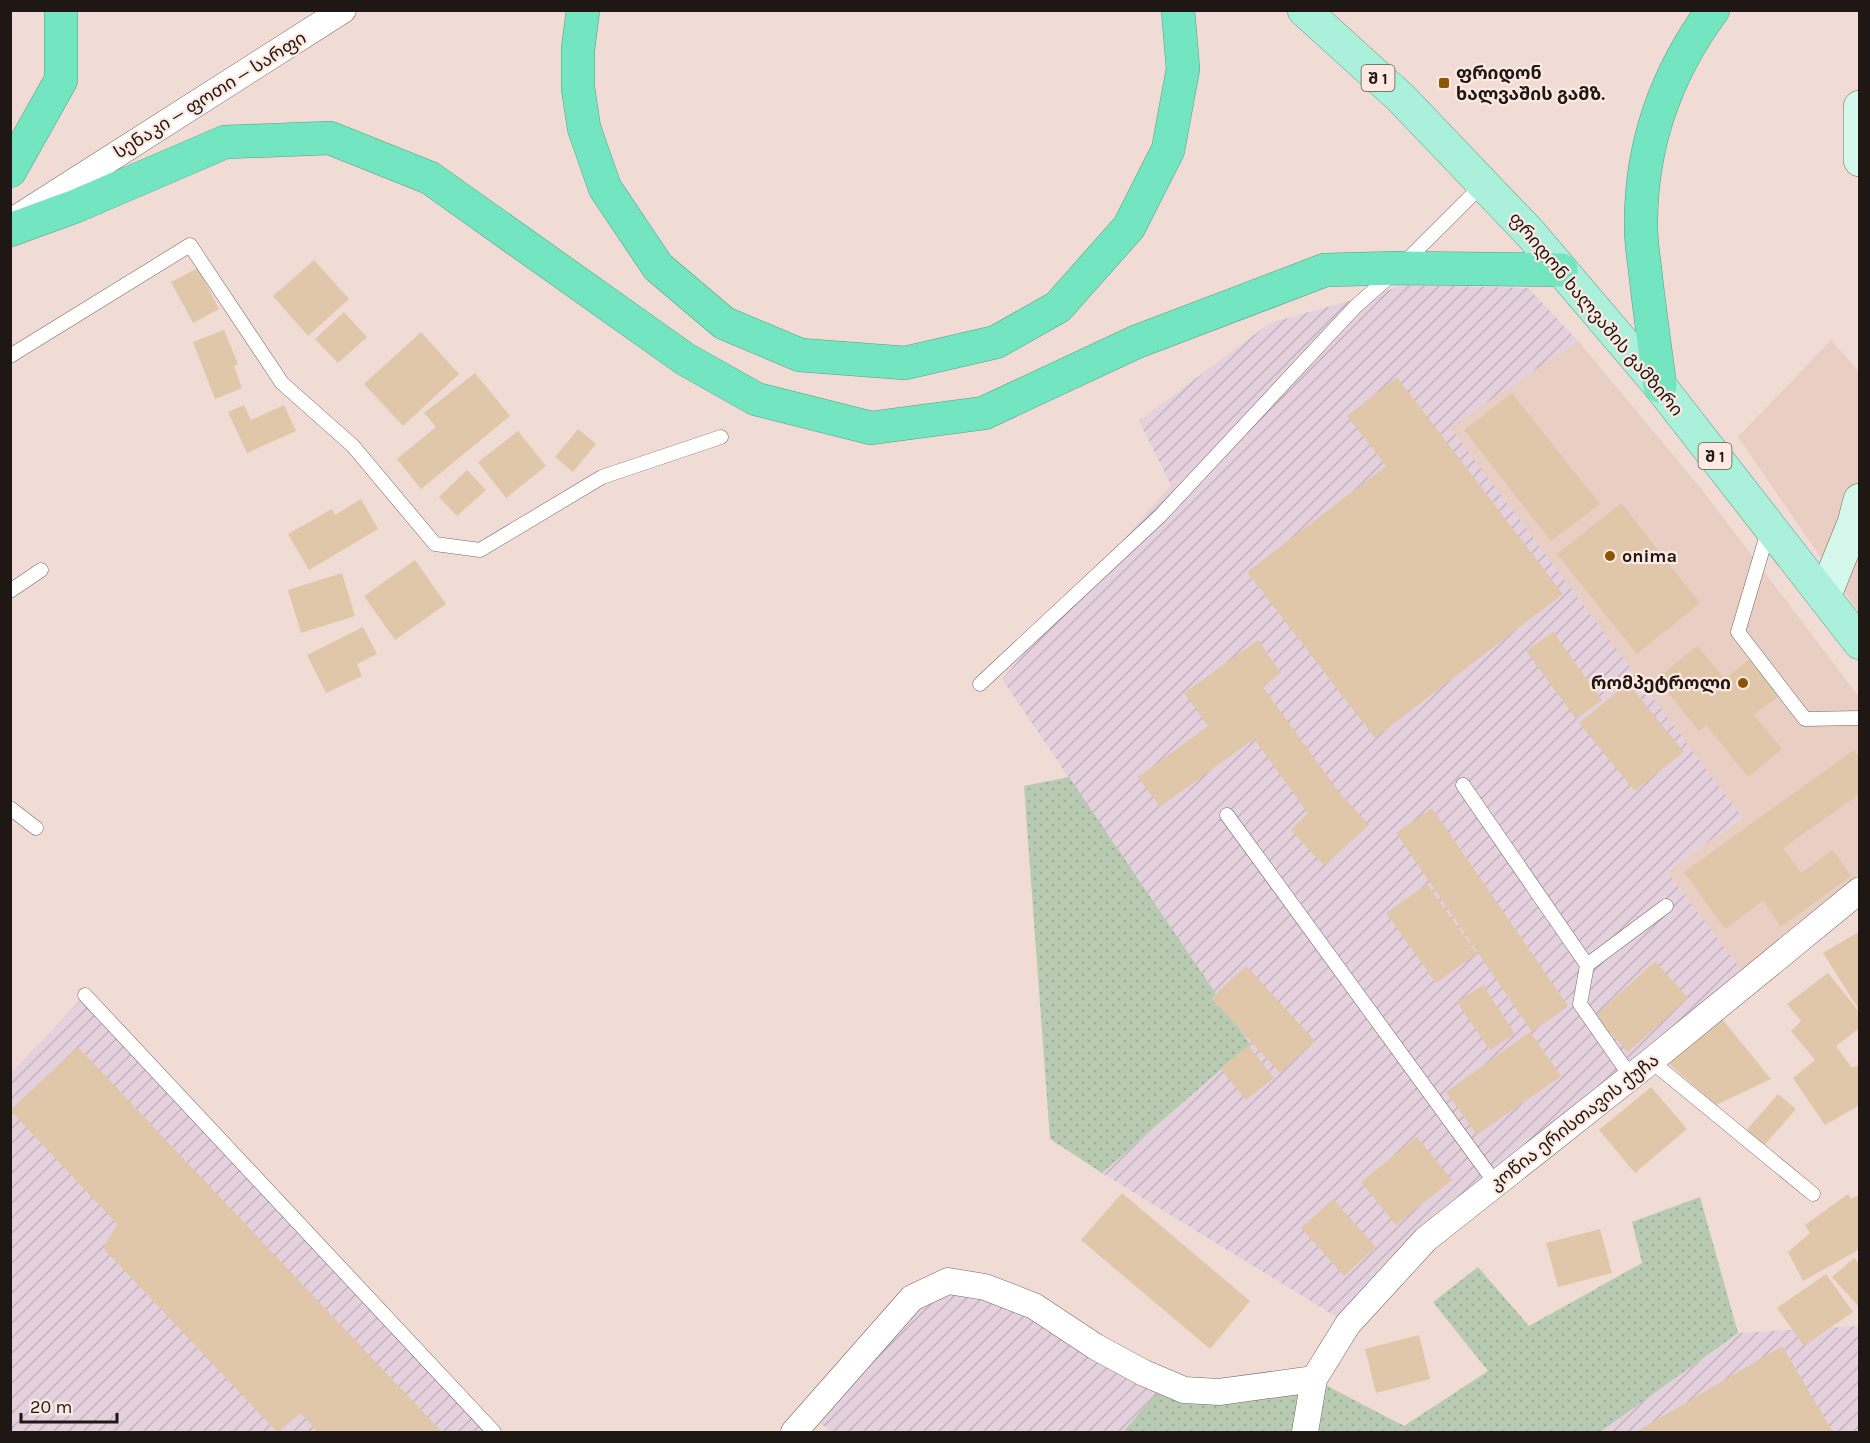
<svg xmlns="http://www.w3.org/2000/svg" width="1870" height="1443" viewBox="0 0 1870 1443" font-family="Karla,'Noto Sans Georgian',sans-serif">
<defs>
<pattern id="industrial-furrows" width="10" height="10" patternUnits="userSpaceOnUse" patternTransform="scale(1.5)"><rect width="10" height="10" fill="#e5d0de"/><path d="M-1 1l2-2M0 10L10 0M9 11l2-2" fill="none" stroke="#c4b2be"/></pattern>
<pattern id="grass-dots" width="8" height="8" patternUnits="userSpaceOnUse" patternTransform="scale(1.5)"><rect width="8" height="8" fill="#b8cbb2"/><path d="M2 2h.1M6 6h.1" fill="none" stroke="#9eae98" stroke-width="1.8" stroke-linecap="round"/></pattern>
</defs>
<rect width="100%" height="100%" fill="#f0dcd5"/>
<path fill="#e9cec4" d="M1831 340 1859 372V613L1738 437Z
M1578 341 1703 491 1859 697V874L1746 976 1667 872 1742 818 1449 427Z"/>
<path fill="url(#industrial-furrows)" d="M1406 285 1528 288 1578 341 1450 427 1742 817 1667 872 1746 976 1426 1239 1348 1324 1102 1173 1250 1044 1002 679 1171 485 1139 421 1270 323Z
M85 995 494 1432H11L10 1074Z
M985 1287 1166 1382 1123 1432H831L810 1414 912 1298Z
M1859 1326V1432H1600L1738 1333Z"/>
<path fill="url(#grass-dots)" d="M1069 777 1250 1044 1102 1173 1050 1139 1024 786Z
M1700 1197 1738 1333 1600 1432H1123L1166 1382 1314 1379 1404 1426 1488 1371 1433 1302 1478 1267 1529 1326 1642 1263 1632 1222Z"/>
<path fill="#e0c7a9" d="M314 260 349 299 308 336 273 296Z
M198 268 219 309 193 323 171 282Z
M344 312 367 337 338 363 315 339Z
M224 330 238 364 234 366 242 388 215 399 193 342Z
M421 332 459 374 403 426 364 384Z
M475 373 510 416 421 489 397 459 436 427 424 413Z
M1397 377 1563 594 1375 738 1247 572 1386 466 1347 416Z
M1512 393 1600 504 1551 541 1464 430Z
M244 405 251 420 284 405 296 431 247 453 228 412Z
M578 429 596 444 573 472 555 457Z
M518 431 546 466 506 498 478 462Z
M467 470 486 490 457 516 439 497Z
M361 499 378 529 309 570 288 534 332 509 335 515Z
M1621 503 1700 603 1637 654 1557 554Z
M415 560 446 604 395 640 364 596Z
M342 573 355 616 301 633 288 590Z
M363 627 377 654 357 664 362 676 326 693 307 655Z
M1553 632 1602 700 1576 719 1526 651Z
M1258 640 1281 673 1263 687 1338 791 1369 825 1324 866 1291 830 1308 813 1254 739 1160 807 1138 777 1208 726 1184 693Z
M1697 646 1725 679 1757 653 1787 689 1754 715 1782 749 1748 777 1706 725 1699 731 1666 690 1673 685 1664 673Z
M1628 683 1684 752 1635 791 1579 723Z
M1854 750 1860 757V794L1783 848 1801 873 1833 850 1851 876 1781 927 1763 901 1725 929 1684 872Z
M1432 808 1568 1006 1532 1032 1396 833Z
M1427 884 1477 954 1436 983 1386 913Z
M1860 931V1011L1823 953Z
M1655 961 1688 998 1628 1052 1595 1016Z
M1246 966 1315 1041 1280 1073 1211 998Z
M1828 973 1860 1013V1028L1836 1046 1852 1068 1860 1064V1105L1825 1125 1793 1078 1815 1060 1791 1031 1801 1021 1787 1004Z
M1483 985 1515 1034 1490 1050 1457 1002Z
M1722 1019 1771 1079 1716 1105 1668 1063Z
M1530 1032 1561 1076 1477 1135 1446 1092Z
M1249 1046 1274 1078 1246 1100 1220 1068Z
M78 1047 442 1432H318L300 1413 279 1432H277L103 1248 117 1224 10 1110Z
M1651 1087 1687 1129 1635 1173 1599 1130Z
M1778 1094 1796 1109 1762 1148 1744 1133Z
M1417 1137 1452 1180 1396 1225 1361 1182Z
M1122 1193 1250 1301 1210 1349 1081 1240Z
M1848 1194 1851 1199 1860 1194V1249L1803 1281 1788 1252 1810 1233 1805 1225Z
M1333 1199 1376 1247 1344 1276 1301 1228Z
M1600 1229 1612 1273 1558 1287 1546 1243Z
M1854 1258 1860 1264V1308L1832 1277Z
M1826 1274 1853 1312 1804 1346 1777 1308Z
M1419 1335 1430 1379 1376 1393 1365 1349Z
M1782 1346 1833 1432H1636Z"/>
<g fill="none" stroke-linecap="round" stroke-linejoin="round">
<g stroke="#77665f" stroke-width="15">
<path id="lane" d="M10 356 190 245 282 383 353 446 435 544 480 550 602 477 721 437
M1769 528 1738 632 1805 719 1860 718
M10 591 41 570
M980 684 1160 516 1355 307 1399 268 1483 184
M1463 785 1587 965 1580 1004 1631 1077
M10 808 36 828
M1227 815 1496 1184
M1587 965 1666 906
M85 995 494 1432
M1651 1061 1813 1194"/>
</g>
<g stroke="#77665f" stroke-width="27">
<path id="street" d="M17 218 343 10
M794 1432 912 1298 948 1281 985 1287 1034 1306 1096 1347 1144 1373 1184 1390 1219 1392 1314 1379
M1305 1432 1314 1379 1348 1324 1426 1239 1651 1061 1860 890"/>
</g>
<g stroke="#77665f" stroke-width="34">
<path id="secondary" d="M1860 107V160
M1824 597 1854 523 1860 500"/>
</g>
<g stroke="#559e84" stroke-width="34">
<path id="primary" d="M1304 10 1401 98 1530 233 1660 386 1860 643"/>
</g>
<g stroke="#559e84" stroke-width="34">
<path id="highway" d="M583 10 578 49V88L584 128 605 188 658 267 724 323 800 355 905 363 996 342 1058 307 1129 227 1168 150 1183 69 1178 10
M10 171 61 80V10
M10 230 76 206 225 142 330 138 430 178 685 359 756 399 871 428 984 413 1136 342 1325 270 1399 268 1561 270
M1660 386C1655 347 1649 308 1645 269 1643 255 1641 241 1641 228 1640 147 1665 75 1713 10"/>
</g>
<use href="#lane" stroke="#fff" stroke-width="14"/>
<use href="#street" stroke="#fff" stroke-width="26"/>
<use href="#secondary" stroke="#d5f8ec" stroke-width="33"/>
<use href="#primary" stroke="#abf0da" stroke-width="33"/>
<use href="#highway" stroke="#73e6c1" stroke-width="33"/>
</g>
<g fill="#8a5601" stroke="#fde9e2" stroke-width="2">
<rect x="1438" y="77" width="12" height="12" rx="3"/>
<circle cx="1610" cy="556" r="6"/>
<circle cx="1743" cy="683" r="6"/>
</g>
<g text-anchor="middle" stroke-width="4.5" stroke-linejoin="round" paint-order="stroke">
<g fill="#fde9e2" stroke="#615652" stroke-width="1.5">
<rect x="1361.5" y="65" width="33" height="26" rx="4.5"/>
<rect x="1698.5" y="443" width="33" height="26" rx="4.5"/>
</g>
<g font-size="16" font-weight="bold" fill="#1e1714">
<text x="1378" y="84">შ 1</text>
<text x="1715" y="462">შ 1</text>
</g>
<g font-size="18" font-weight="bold" fill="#1e1714" stroke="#fde9e2" text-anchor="start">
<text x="1456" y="79">ფრიდონ<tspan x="1456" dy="21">ხალვაშის გამზ.</tspan></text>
<text x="1622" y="562">onima</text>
<text x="1731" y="689" text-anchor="end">რომპეტროლი</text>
</g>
<g font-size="18" fill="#1e1714" stroke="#fde9e2">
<text transform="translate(210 95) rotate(-32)" y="6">სენაკი — ფოთი — სარფი</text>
<text transform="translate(1596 314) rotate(50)" y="6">ფრიდონ ხალვაშის გამზირი</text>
<text transform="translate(1574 1122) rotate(-38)" y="6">კოწია ერისთავის ქუჩა</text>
</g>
</g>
<rect width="1870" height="1443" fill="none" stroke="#1e1714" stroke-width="24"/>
<path d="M21 1413v9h96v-9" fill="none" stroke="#1e1714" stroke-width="3"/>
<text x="30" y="1413" font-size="18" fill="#1e1714" stroke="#fde9e2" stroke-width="4.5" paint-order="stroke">20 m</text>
</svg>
